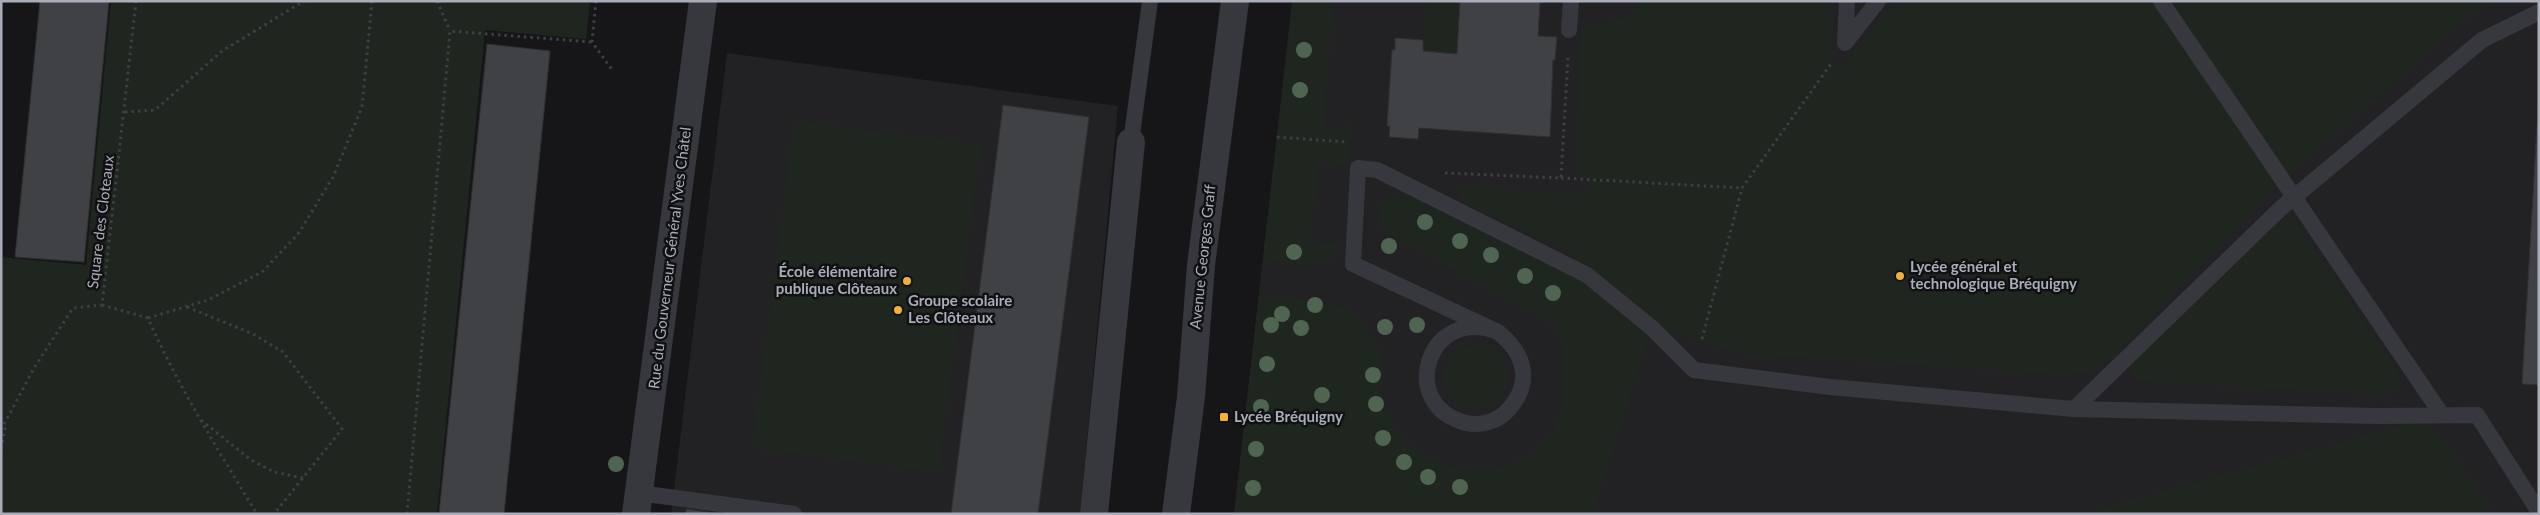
<svg xmlns="http://www.w3.org/2000/svg" width="2540" height="515" viewBox="0 0 2540 515" font-family="Lato,sans-serif">
<rect width="100%" height="100%" fill="#161618"/>
<path fill="#222225" d="M1292 1H2539V514H1234Z
M727 53 1118 106 1080 514H671Z"/>
<path fill="#1e261f" d="M111 1H590L586 39 485 30 437 514H1V257L86 265Z
M1293 1H1333L1324 125 1335 135 1352 118 1348 165 1319 162 1310 241 1339 245 1337 256C1311 270 1290 264 1263 257Z
M1426 1H1460L1457 54 1423 51Z
M1642 1H1831V58L1841 69 1897 1H2510L2474 11 2281 183 2113 358 2090 371 2067 375 1744 354 1652 328 1592 514H1234L1259 295 1304 299 1347 308 1383 351C1356 495 1567 513 1565 380 1565 361 1565 341 1554 325L1381 230 1379 214 1382 202 1395 197 1412 198 1570 276 1574 255 1462 202 1459 190 1467 188 1588 194 1591 188 1576 165 1581 27C1599 23 1635 22 1642 1Z
M794 121 981 145 938 472 752 448Z
M2288 218 2298 225 2400 374 2399 387 2390 395 2137 381 2131 372 2133 362 2277 221Z
M1444 377a32 32 0 1 1 64 0a32 32 0 1 1-64 0Z
M2423 423 2444 440 2493 514H2081L2404 425Z"/>
<path fill="#404145" stroke="#303034" d="M40 1H109L84 262 15 257Z
M1460 1H1540L1538 36 1557 37 1555 60H1553L1550 137 1419 128 1418 139 1389 137 1390 126H1387L1392 50H1395V38L1423 40V51L1457 54Z
M487 44 550 51 504 514H439Z
M2539 91V385L2522 384Z
M1003 105 1089 117 1038 514H951Z
M686 509 721 514H686Z"/>
<g fill="none" stroke-linecap="round" stroke-linejoin="round">
<path stroke="#3d3f44" stroke-width="3" stroke-dasharray="2.5 4" stroke-linecap="butt" d="M437 1 450 31
M596 1 592 42 613 71
M125 112 155 110 222 51 304 1
M1277 137 1348 142
M1445 173 1561 178 1568 56
M1561 178 1742 188
M102 305 148 318C178 386 218 450 257 514
M187 307 253 334 283 352 342 429 274 514
M148 318 208 300 262 272 298 234 333 177 362 107 372 1
M1702 339 1742 188 1831 64
M201 420 251 460 274 472 303 478
M1 430 34 368 73 308 102 305 136 1
M1 449 6 424
M407 514 450 31 592 42"/>
<path stroke="#37383d" stroke-width="16" d="M1847 1 1845 43 1878 1
M2161 1 2442 415
M1569 30 1571 1
M1131 142 1150 1
M1498 332C1428 304 1396 405 1466 423 1479 426 1496 422 1505 413 1533 386 1527 355 1498 332L1353 264 1358 168 1377 170 1587 275 1652 328 1694 370 1830 387 2074 409 2378 416 2477 415 2539 512
M2074 409 2280 209 2482 40 2539 12
M639 493 794 514"/>
<path stroke="#37383d" stroke-width="28" d="M636 514 703 1
M1094 514 1131 142
M1176 514 1191 397 1201 265 1235 1"/>
</g>
<g fill="#506452">
<circle cx="1304" cy="50" r="8"/>
<circle cx="1300" cy="90" r="8"/>
<circle cx="1425" cy="222" r="8"/>
<circle cx="1460" cy="241" r="8"/>
<circle cx="1389" cy="246" r="8"/>
<circle cx="1294" cy="252" r="8"/>
<circle cx="1491" cy="255" r="8"/>
<circle cx="1525" cy="276" r="8"/>
<circle cx="1553" cy="293" r="8"/>
<circle cx="1315" cy="305" r="8"/>
<circle cx="1282" cy="314" r="8"/>
<circle cx="1271" cy="325" r="8"/>
<circle cx="1417" cy="325" r="8"/>
<circle cx="1385" cy="327" r="8"/>
<circle cx="1301" cy="328" r="8"/>
<circle cx="1267" cy="364" r="8"/>
<circle cx="1373" cy="375" r="8"/>
<circle cx="1322" cy="395" r="8"/>
<circle cx="1376" cy="404" r="8"/>
<circle cx="1261" cy="407" r="8"/>
<circle cx="1383" cy="438" r="8"/>
<circle cx="1256" cy="449" r="8"/>
<circle cx="1404" cy="462" r="8"/>
<circle cx="616" cy="464" r="8"/>
<circle cx="1428" cy="477" r="8"/>
<circle cx="1460" cy="487" r="8"/>
<circle cx="1253" cy="488" r="8"/>
</g>
<g fill="#f2b134" stroke="#111113" stroke-width="2">
<circle cx="1900" cy="276" r="5"/>
<circle cx="907" cy="281" r="5"/>
<circle cx="898" cy="310" r="5"/>
<rect x="1219" y="412" width="10" height="10" rx="2.5"/>
</g>
<g text-anchor="middle" stroke-width="5" stroke-linejoin="round" paint-order="stroke">
<g font-size="15" fill="#a8adb8" stroke="#111113">
<text transform="translate(101 222) rotate(-83)" y="5">Square des Cloteaux</text>
<text transform="translate(1203 257) rotate(-84)" y="5">Avenue Georges Graff</text>
<text transform="translate(670 258) rotate(-83)" y="5">Rue du Gouverneur Général Yves Châtel</text>
</g>
<g font-size="15" font-weight="bold" fill="#a8adb8" stroke="#111113" text-anchor="start">
<text x="1910" y="272">Lycée général et<tspan x="1910" dy="17">technologique Bréquigny</tspan></text>
<text x="897" y="277" text-anchor="end">École élémentaire<tspan x="897" dy="17">publique Clôteaux</tspan></text>
<text x="908" y="306">Groupe scolaire<tspan x="908" dy="17">Les Clôteaux</tspan></text>
<text x="1234" y="422">Lycée Bréquigny</text>
</g>
</g>
<rect width="2540" height="515" fill="none" stroke="#a8adb8" stroke-width="5"/>
</svg>
